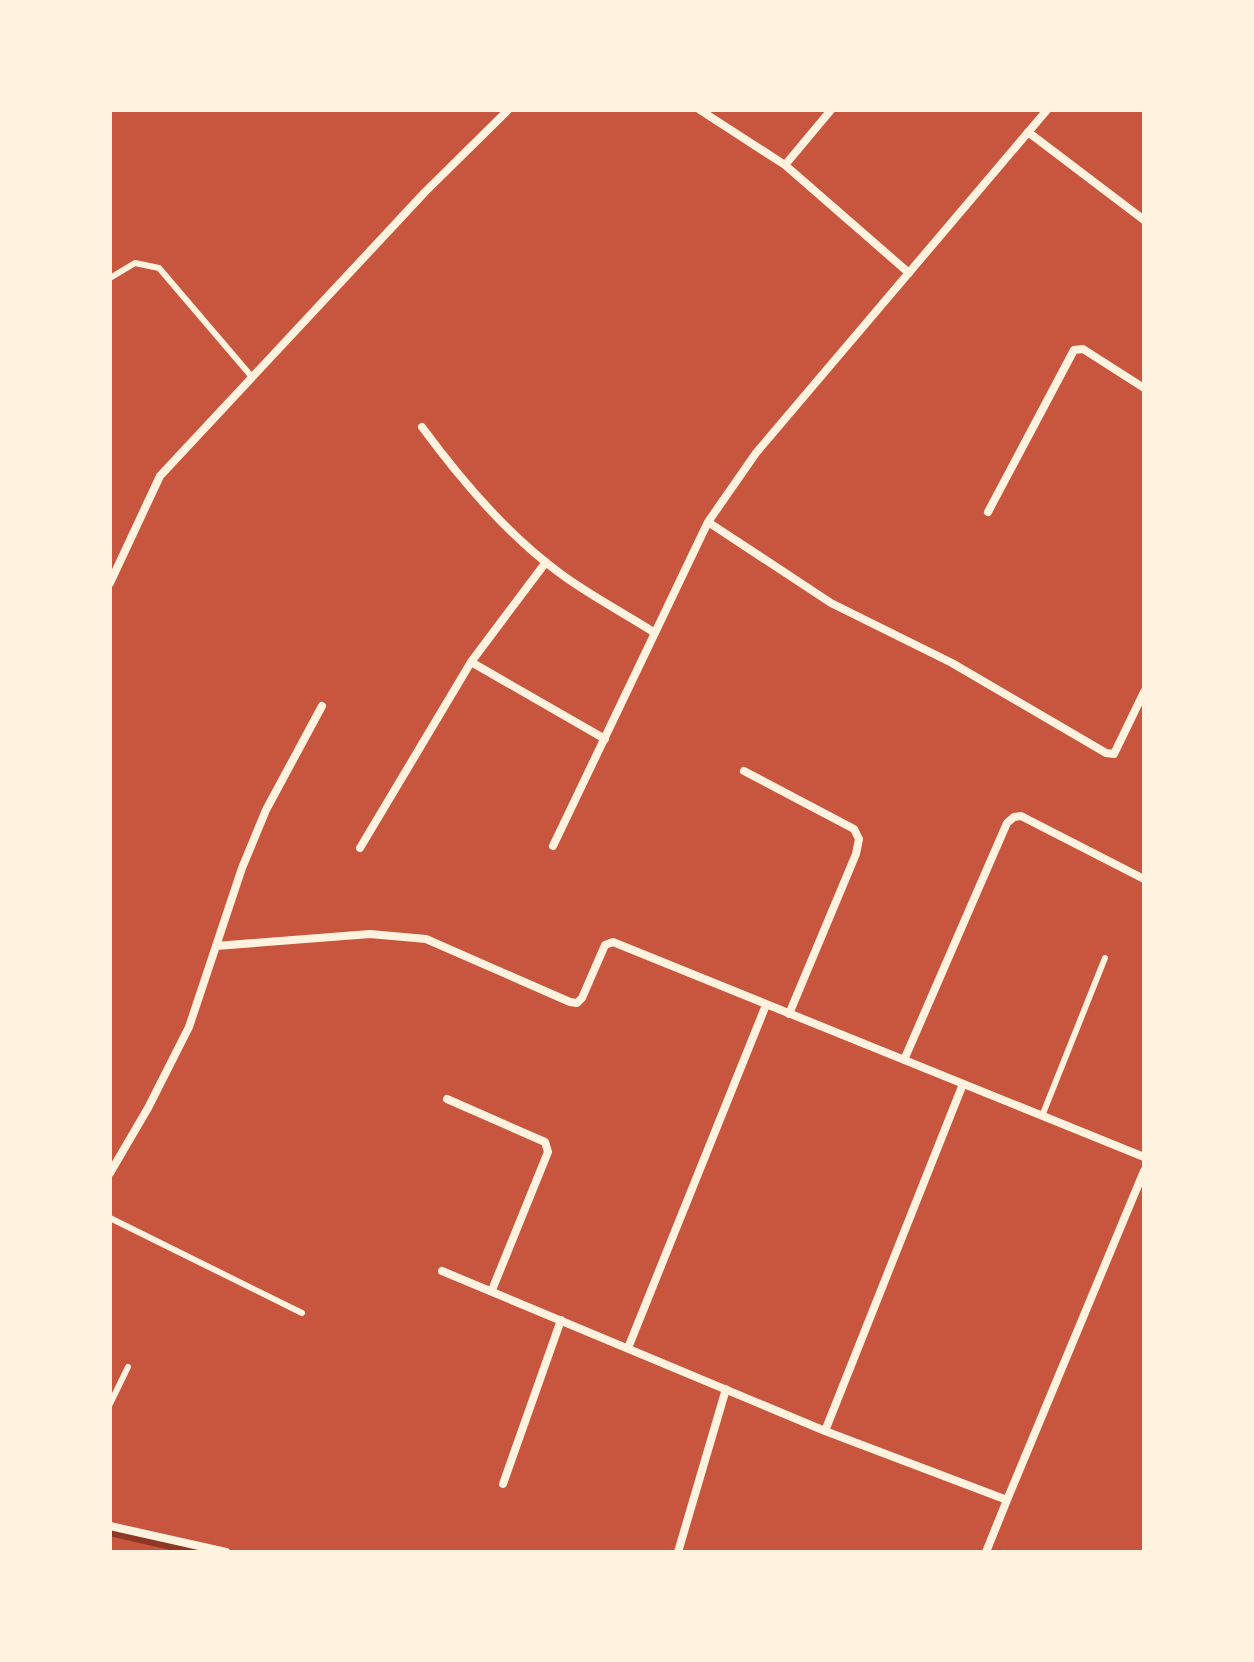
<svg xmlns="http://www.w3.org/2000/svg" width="1254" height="1662" viewBox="0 0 1254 1662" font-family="'Alegreya Sans',sans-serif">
<rect width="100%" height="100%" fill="#c8553d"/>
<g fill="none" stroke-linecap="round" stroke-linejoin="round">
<path stroke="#8f3625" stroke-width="8" d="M110 1532 197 1552"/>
<path stroke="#fff3e0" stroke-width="6" d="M110 278 135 263 159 268 252 377
M1042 1116 1105 958
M110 1218 302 1313
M110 1404 128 1367"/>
<path stroke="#fff3e0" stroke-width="8" d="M700 110 785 165 909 273
M1028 132 1144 220
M785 165 831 110
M422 427C461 480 507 535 561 574 591 596 624 613 655 633
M988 512 1074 350 1083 349 1144 388
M708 522 831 603 952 663 1106 753 1114 754 1144 692
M110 583 160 476 425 192 508 110
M471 662 605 739
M744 771 854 829 859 839 856 854 789 1014
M553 846 708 522 756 453 1047 110
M360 848 471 662 546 562
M216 946 370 934 426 939 570 1002 577 1003 582 998 605 945 613 942 1144 1157
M904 1060 1007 823 1014 817 1021 816 1144 879
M447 1099 545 1142 548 1152 492 1290
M110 1173 148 1108 189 1027 242 868 266 810 322 706
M442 1271 825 1431 1007 1500 1144 1171
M628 1348 766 1005
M825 1431 963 1084
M503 1484 561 1320
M110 1526 226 1552
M678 1552 726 1389
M986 1552 1007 1500"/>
</g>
<rect width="1254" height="1662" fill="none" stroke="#fff3e0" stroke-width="224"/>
</svg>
